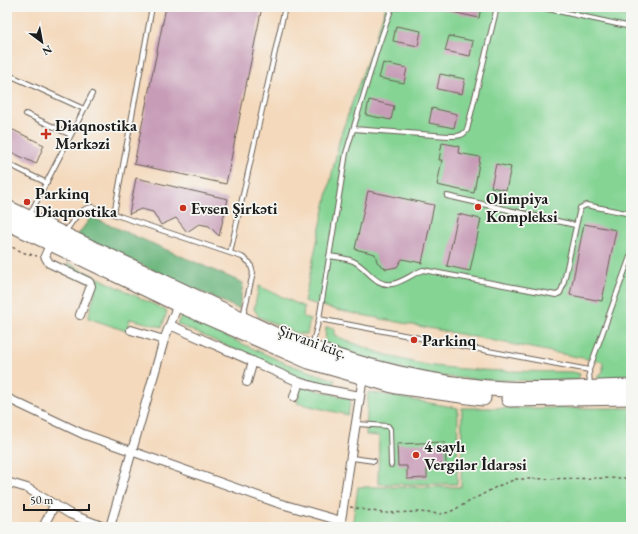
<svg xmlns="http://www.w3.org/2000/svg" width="638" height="534" viewBox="0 0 638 534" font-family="'EB Garamond',serif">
<rect width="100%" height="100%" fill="#f6f6f2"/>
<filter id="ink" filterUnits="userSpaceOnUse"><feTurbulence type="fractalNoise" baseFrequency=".025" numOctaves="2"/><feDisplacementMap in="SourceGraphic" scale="8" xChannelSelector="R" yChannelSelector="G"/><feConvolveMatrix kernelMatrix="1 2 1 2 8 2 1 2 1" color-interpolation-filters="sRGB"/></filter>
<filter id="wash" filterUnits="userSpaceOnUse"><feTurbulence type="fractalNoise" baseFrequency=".012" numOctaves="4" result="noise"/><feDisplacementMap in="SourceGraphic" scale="16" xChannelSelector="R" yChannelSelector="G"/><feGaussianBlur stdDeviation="0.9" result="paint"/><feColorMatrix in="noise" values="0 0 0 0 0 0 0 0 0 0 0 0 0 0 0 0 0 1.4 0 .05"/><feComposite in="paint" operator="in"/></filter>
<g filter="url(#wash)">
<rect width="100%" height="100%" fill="#f4d9bc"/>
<path fill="#85d494" stroke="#507858" d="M386 7H584L631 17V380L598 381V376L603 372V362L336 310 304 301 340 137Z
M68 263 167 311 162 327 130 319 126 331 88 318 95 292V285L91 282 66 269Z
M259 286 304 307 303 317 310 319 307 334H298L259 317 254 309Z
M181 316 285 363 335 380 332 389 303 380 177 324Z
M326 327 334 328V335C368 350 405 363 442 367 486 372 529 371 573 372L580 374 578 380C513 381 445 383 382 364 363 358 344 350 325 343Z
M301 386 351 399 348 415 297 403Z
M368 392 458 408 457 484H378L379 436 366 435Z
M462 408H631V527H352L358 487H461Z"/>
<path fill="#6cb67e" stroke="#44694d" d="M91 217 243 283 239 309 77 236Z"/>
<g id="blocks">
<path fill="#c79cb7" d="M166 7H262L226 184 134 164Z
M443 7H481L479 18 443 10Z
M396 26 421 31 418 46 393 41Z
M449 36 473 41 470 56 445 51Z
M383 63 407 68 404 83 379 78Z
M440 74 465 79 462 94 437 89Z
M369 100 394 106 391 120 366 115Z
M432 108 457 114 454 128 429 123Z
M7 127 44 145 36 164 7 150Z
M442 143 459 146 458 153 480 157 474 193 437 185 442 160H439Z
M496 164 511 167 506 190 491 187Z
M136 178 228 199 219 236 209 226 199 224 187 232 176 218 161 225 153 212 141 209 129 214Z
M368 191 434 205 422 263 402 259 397 267 386 269 377 262 375 254 355 249Z
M458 214 481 219 470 271 447 266Z
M584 224 616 230 602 301 570 295Z
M445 442 446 465H427V478L407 479V466H398L397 444Z"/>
</g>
</g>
<g filter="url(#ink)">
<use href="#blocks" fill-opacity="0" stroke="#685e54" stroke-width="1"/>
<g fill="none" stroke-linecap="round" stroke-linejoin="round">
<g stroke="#685e54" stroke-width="6">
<path id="lane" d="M539 7 631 27
M7 74 84 109
M26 114 71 135
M353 129 448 136C456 136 462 137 467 130L497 7
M8 164 47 183
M447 196 575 225
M114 214 152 7
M29 216 92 94
M65 232C72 223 79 208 92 207L242 257 250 263 253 273 243 316
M230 253 285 7
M329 256C336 257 346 258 353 261 367 267 375 287 392 284 403 282 412 274 423 270L556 295 560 293 563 286 580 208 586 205 631 214
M319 319 346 153 378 47 392 7
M312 346 319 319 589 370 590 386
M589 370 631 254
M357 424 388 426 390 429 391 465
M352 458 374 461"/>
</g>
<g stroke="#685e54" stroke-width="10">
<path id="street" d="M51 243 45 256 49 263 89 282 91 286 80 315
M170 325 299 382 323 389 360 396
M131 330 164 340
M247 382 253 361
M294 397 299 382
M7 398 83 434 278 503 341 521
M7 482 27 488 70 514 104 527
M43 527 55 504
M110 527 164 340 178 304
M340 527 363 377"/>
</g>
<g stroke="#685e54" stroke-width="17">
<path id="highway" d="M7 208 277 336C350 364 425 385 504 389 546 391 589 388 631 387
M7 222 178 304 309 361 396 386 483 398
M509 399 631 397"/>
</g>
<path stroke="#685e54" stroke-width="1.5" stroke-dasharray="3 3" stroke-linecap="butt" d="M7 245 25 253 37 256
M350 507 383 513 419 512 440 514 450 512 498 486 516 479 631 478"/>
<use href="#lane" stroke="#fff" stroke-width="4"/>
<use href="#street" stroke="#fff" stroke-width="8"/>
<use href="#highway" stroke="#fff" stroke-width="15"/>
</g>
</g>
<g fill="#c8321e" stroke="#f6f6f2" stroke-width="1.5">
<path d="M44 128h4v4h4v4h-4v4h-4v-4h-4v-4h4z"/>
<circle cx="27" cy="202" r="4"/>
<circle cx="478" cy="207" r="4"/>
<circle cx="183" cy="208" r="4"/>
<circle cx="414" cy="340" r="4"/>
<circle cx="416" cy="455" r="4"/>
</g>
<g text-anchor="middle" stroke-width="3.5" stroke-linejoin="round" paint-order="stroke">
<g font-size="16" font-weight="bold" fill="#1c1c1c" stroke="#f6f6f2" text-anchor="start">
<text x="55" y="131">Diaqnostika<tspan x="55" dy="18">Mərkəzi</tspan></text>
<text x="35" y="199">Parkinq<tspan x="35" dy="18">Diaqnostika</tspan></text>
<text x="486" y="204">Olimpiya<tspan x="486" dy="18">Kompleksi</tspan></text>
<text x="191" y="214">Evsen Şirkəti</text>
<text x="422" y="346">Parkinq</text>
<text x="424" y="452">4 saylı<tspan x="424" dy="18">Vergilər İdarəsi</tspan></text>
</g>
<g font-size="16" fill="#1c1c1c" stroke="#f6f6f2">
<text transform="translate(313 341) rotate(20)" y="6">Şirvani küç.</text>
</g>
</g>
<rect width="638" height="534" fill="none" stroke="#f6f6f2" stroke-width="24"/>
<g transform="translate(42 42) rotate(148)" stroke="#f6f6f2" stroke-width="3" paint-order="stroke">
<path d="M0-3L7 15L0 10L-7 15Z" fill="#1c1c1c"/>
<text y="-6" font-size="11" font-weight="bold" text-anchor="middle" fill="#1c1c1c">N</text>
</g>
<path d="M24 504v6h65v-6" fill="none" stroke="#1c1c1c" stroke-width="2"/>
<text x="30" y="504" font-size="12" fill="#1c1c1c" stroke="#f6f6f2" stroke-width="3" paint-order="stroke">50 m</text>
</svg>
